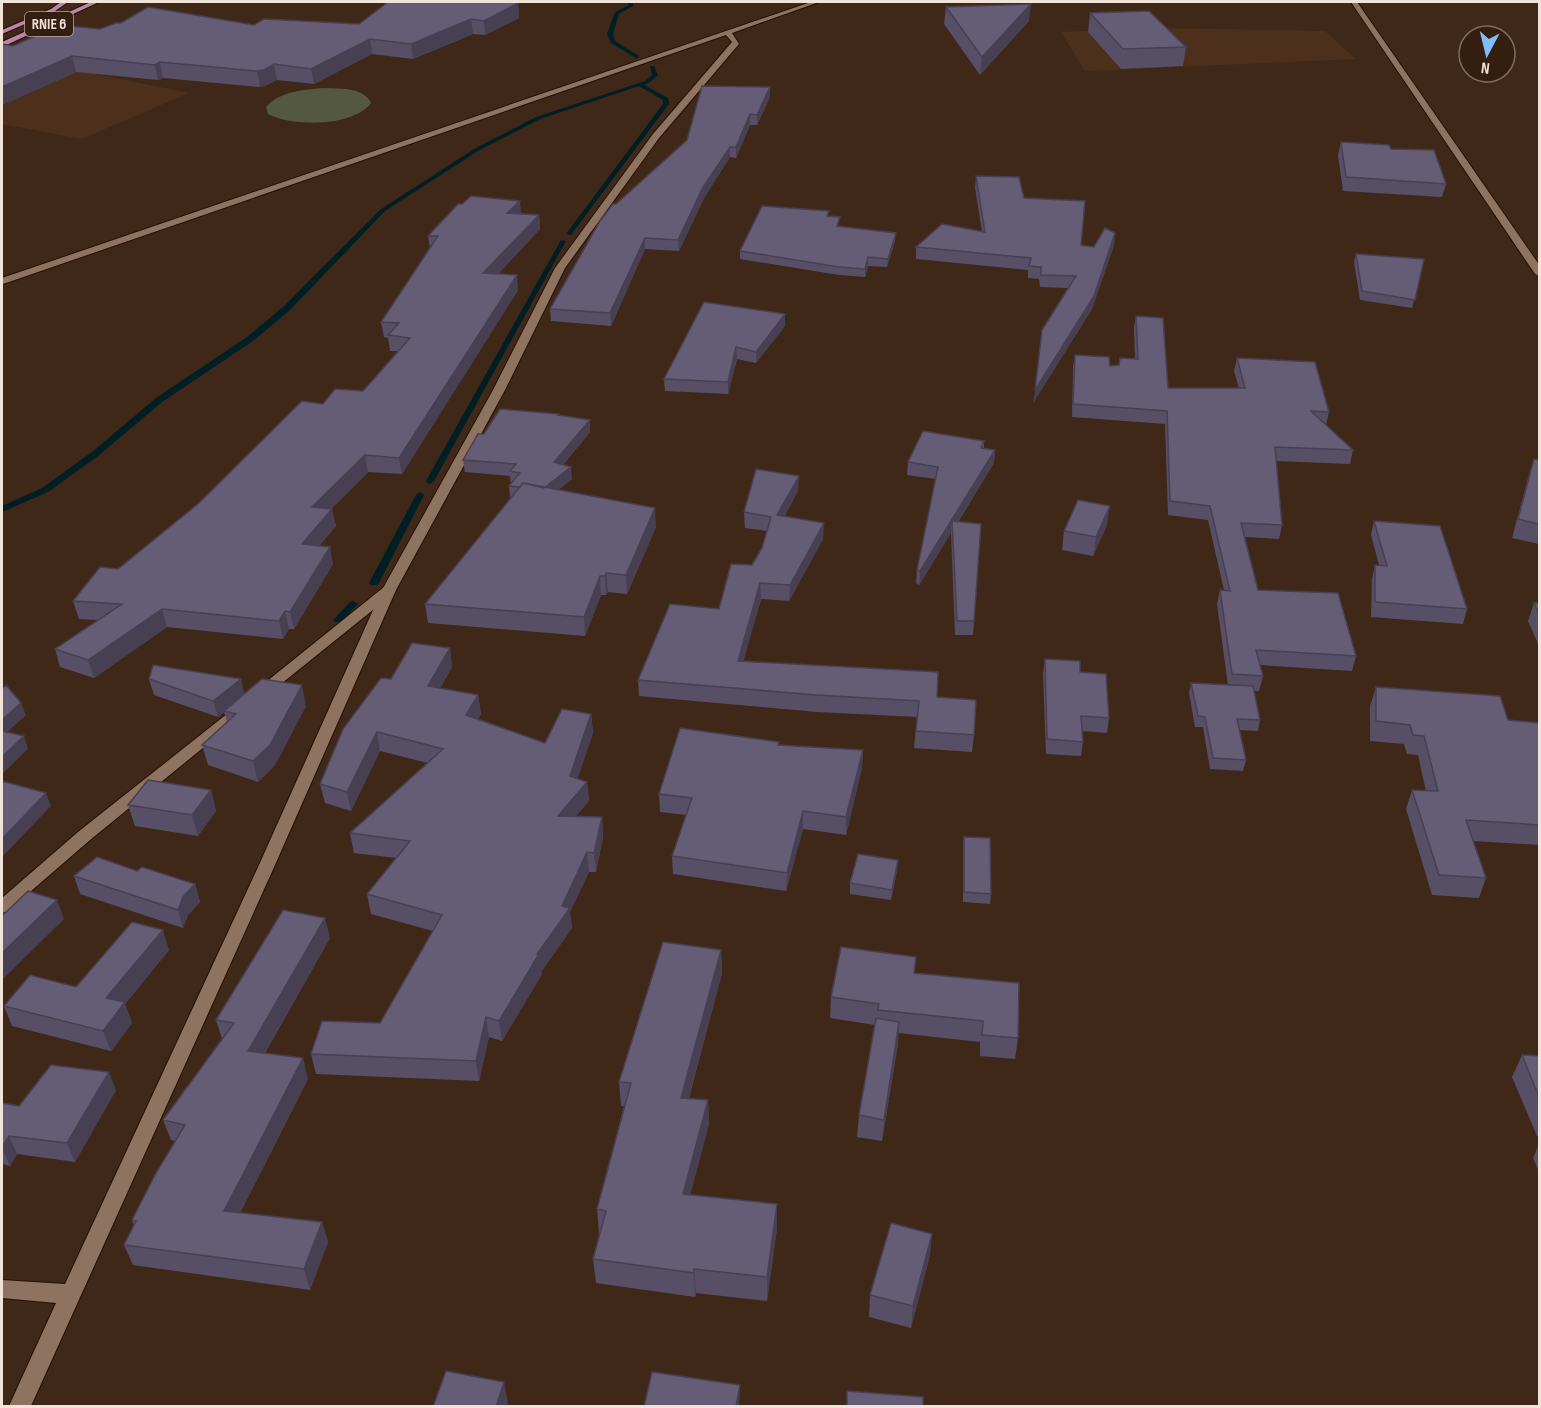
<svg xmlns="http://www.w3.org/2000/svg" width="1541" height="1408" viewBox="0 0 1541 1408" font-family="'Sofia Sans Condensed',sans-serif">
<rect width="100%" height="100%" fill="#3f2818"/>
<path fill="#4d301c" d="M1154 28 1325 31 1356 59 1085 71 1061 32Z
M2 67 86 72 189 93 82 139 2 124Z"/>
<path fill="#53583f" d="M323 88C338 89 363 86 371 103 353 127 293 127 268 114L266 107C280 91 303 90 323 88Z"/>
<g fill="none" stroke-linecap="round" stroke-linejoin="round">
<path fill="#001f25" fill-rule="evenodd" d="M626 2H633V6L619 14 613 34 615 41 639 56 637 59 611 43 607 34 615 12 629 5Z
M650 66H654L658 75 649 83 644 85 668 98 669 104 571 235 566 234 663 104V100L639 86 540 119 478 151 385 211 290 310 253 341 162 402 98 456 48 492 2 512V506L42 488 92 452 156 398 247 337 284 306 381 209 474 149 536 117 645 81 652 75Z
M561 240 566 241 434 481 430 484 427 483 426 481Z
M420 492 424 495 379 583 377 585H371L369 583 416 495Z
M353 601 358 604 356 606 341 622H335L333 620 335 618 350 602Z"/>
<g stroke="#251003" stroke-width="2">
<path id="street" d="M1351 2H1357L1540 266V277L1535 274Z
M389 586 394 587 396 590 394 593 266 696H256L254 693 256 690 384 587Z
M242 704 247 706 250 709 247 712 90 840 8 911 2 913V898L78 832 237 706Z"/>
</g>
<g stroke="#251003" stroke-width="2">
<path id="secondary" d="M811 2H819L732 33 739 44 659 138 565 268 505 390 396 590 275 865 31 1406H9L56 1303 2 1298V1280L65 1284 259 865 382 590 493 390 555 268 653 134 732 42 726 35 6 283 2 284V278Z"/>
</g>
<g stroke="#251003" stroke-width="2">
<path id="primary" d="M61 2H68L55 11 2 34V30L51 9Z
M91 2H99L2 47V42Z"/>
</g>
<use href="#street" fill="#8e7361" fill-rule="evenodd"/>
<use href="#secondary" fill="#8e7361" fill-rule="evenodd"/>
<use href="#primary" fill="#bc83ab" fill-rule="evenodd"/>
</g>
<path fill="#574f65" d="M518 3 519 18 485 35 473 34 413 59 372 54 314 84 277 80 267 85 260 87 163 78 158 80 76 72 2 105V44L13 46 100 29 121 23 254 25 359 24Z
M946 7 1029 21 980 75 944 24Z
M1090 13 1186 47 1183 66 1121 69 1088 32Z
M770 97 757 125H750L736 158 730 157 704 198 679 251 645 249 611 326 551 321 550 309 616 204Z
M1341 142 1391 149 1446 184 1442 197 1343 191 1338 155Z
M976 176 1024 198 1081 245 1094 247 1115 233 1114 245 1092 309 1033 403 1068 288 1040 287 1039 279 1028 278V270L916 259V247L982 231 975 188Z
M521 214 539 215 540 229 498 274 518 290 402 474 368 472 331 509 336 526 319 546 333 564 294 629H289L283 639 167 627 94 678 60 667 55 649 98 620 79 619 73 601 118 569 323 404 363 391 398 351H390L388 338 384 337 381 322 430 249 428 236Z
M829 217 839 226 895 241 887 267 868 266 865 277 839 275 740 259V251Z
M1356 254 1424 259 1412 308 1360 300 1354 262Z
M1136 316 1168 388H1239L1234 371 1237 358 1329 412 1326 425 1353 450 1350 464 1276 461 1282 525 1279 539 1244 537 1258 590 1356 656 1352 671 1260 665 1263 676 1259 691H1254L1260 720 1258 731 1239 730 1246 760 1243 771 1210 769 1203 727H1195L1189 693 1191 683 1228 685 1217 604 1220 590H1224L1208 520 1168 515 1165 424 1072 417 1073 367 1075 355 1110 366 1119 365 1135 359 1134 328Z
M785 326 756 363 737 359 728 394 665 391 664 379Z
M560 415 590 432 563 465 572 479 558 490 656 527 627 594 608 592 606 595H601L585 636 428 623 425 604 511 498H510L509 486 511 483 510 476 465 472 463 460 484 434Z
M984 441V448L995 450 994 463 958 522 981 524 973 635H955L951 533 919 585 916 583 917 570 936 479 907 475 908 462Z
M1534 459 1539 460V544L1512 538 1528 478Z
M798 491 784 517 823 539 789 601 761 599 743 661 937 697 974 735 972 752 914 748 917 717 817 712 639 696 638 680 719 609 752 565 762 548 767 531 745 528 744 512Z
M1374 521 1467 609 1463 624 1371 617 1372 579 1375 565H1379L1371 535Z
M1107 525 1093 556 1062 550 1064 531Z
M1534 603H1539V646L1528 621Z
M450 648 452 667 440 688 478 695 481 714 478 719 545 743 591 714 593 733 577 779 587 782 589 801 576 816 602 817 603 837 596 872H589L570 912 572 928 541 972 542 974 502 1041 489 1037 479 1081 316 1074 311 1054 380 1023 433 931 371 914 367 894 396 858 354 853 350 833 428 763 380 751 351 811 325 803 320 784 391 679Z
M1045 659 1109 718 1107 733 1082 731 1083 742 1081 756 1046 754 1043 673Z
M149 679 244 694 306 706 275 765 258 782 208 765 202 745 227 722 224 712 218 717 154 695Z
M1376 687 1508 720 1539 723V845L1473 841 1486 878 1479 898 1432 895 1406 809 1412 790 1426 791 1418 755 1407 754 1404 744 1370 741V706Z
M779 745 863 750 862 768 846 835 803 829 786 891 673 874 672 856 686 815 660 812 659 794Z
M211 790 216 811 198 836 135 826 128 805Z
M964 837 991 894 990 904 963 902V847Z
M137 871 195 884 200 902 188 915 183 928 80 894 74 876Z
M897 871 891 900 850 894V883Z
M330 938 265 1053 308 1079 240 1213 322 1222 328 1242 310 1290 133 1265 124 1245 134 1226 132 1220 175 1141 171 1140 163 1120 222 1039 216 1020Z
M169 950 125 1004 132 1023 111 1051 12 1026 4 1006 76 987Z
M721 950 722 973 689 1098 708 1100 709 1124 690 1195 777 1228 767 1301 696 1293 695 1297 596 1283 593 1259 600 1234 599 1233 597 1209 624 1106H621L619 1082Z
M914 973 1018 1038 1015 1059 980 1056V1042L898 1033V1044L882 1141 857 1137 859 1115 875 1025 830 1018 831 997Z
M1522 1055 1539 1056V1136H1537L1512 1077Z
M116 1090 75 1162 17 1154 10 1166 2 1164V1103L19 1106Z
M1539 1144V1172L1533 1158Z
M930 1255 911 1328 869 1317 870 1295Z"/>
<path fill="#474053" d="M518 3 519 18 485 35 484 21Z
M1031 4 1029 21 980 75 982 57Z
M471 19 473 34 413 59 411 44Z
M370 39 372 54 314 84 311 69Z
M72 56 76 72 2 105V87Z
M160 62 163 78 158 80 155 65Z
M274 64 277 80 267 85 260 87 257 71Z
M770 87V97L757 125V115Z
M750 114V125L736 158V147Z
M730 147V157L704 198 679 251 678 240 703 187Z
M520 201 521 214 507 213Z
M539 215 540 229 485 288 483 273Z
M896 233 895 241 887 267 888 259Z
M1115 233 1114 245 1092 309 1033 403 1035 390Z
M645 238V249L611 326 610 313Z
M868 257V266L865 277V269Z
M517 275 518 290 402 474 399 458Z
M785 314V326L756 363V352Z
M736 347 737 359 728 394V382Z
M590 420V432L555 474 554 462Z
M995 450 994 463 952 530V521L951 533 919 585 920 571Z
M365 455 368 472 316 524 312 507Z
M571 467 572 479 541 503 540 491Z
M799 476 798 491 777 531V515Z
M1110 506 1107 525 1093 556 1096 537Z
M655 508 656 527 627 594 626 575Z
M332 509 336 526 306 561 302 544Z
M824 523 823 539 789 601 790 585Z
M330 547 333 564 294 629 290 612Z
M606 573 608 592 606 595 605 576Z
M600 576 601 595 585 636 584 617Z
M760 583 761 599 739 677 738 661Z
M162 609 167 627 94 678 88 660Z
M285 611 289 629 283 639 279 621Z
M450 648 452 667 431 705 428 686Z
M241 679 245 696 218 717 213 701Z
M302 685 306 706 275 765 258 782 253 761Z
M478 695 481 714 469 734 466 715Z
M21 703 26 715 2 737V720Z
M591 714 593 733 572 796 570 776Z
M377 732 380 751 351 811 347 792Z
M24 736 28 749 2 774V757Z
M863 750 862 768 846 835V817Z
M587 782 589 801 560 835 558 816Z
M211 790 216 811 198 836 192 815Z
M46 793 51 806 2 857V839Z
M803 811V829L786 891 787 873Z
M602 817 603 837 596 872 594 853Z
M587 852 589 872 570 912 572 928 541 972 542 974 502 1041 499 1021 537 954Z
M898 860 897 871 891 900 892 890Z
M195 884 200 902 188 915 183 928 178 910 183 897Z
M57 900 64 919 2 980V953Z
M325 918 330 938 254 1071 248 1051Z
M163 930 169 950 125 1004 132 1023 111 1051 103 1031 106 998Z
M721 950 722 973 682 1122 681 1098Z
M486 1017 489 1037 479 1081 476 1061Z
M899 1022 898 1044 882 1141 884 1120Z
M303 1058 308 1079 231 1231 224 1211Z
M109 1072 116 1090 75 1162 67 1143Z
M708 1100 709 1124 684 1218 683 1194Z
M9 1136 17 1154 10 1166 2 1148Z
M777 1204V1228L767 1301V1277Z
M322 1222 328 1242 310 1290 304 1269Z
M932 1234 930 1255 911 1328 913 1306Z
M694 1269 696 1293 695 1297 694 1273Z
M504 1382 508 1403 507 1407H496Z
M740 1385 739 1407H736Z"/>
<path fill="#655c76" stroke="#474053" stroke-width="1.5" d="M388 2H515L518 3 484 21 471 19 411 44 370 39 311 69 274 64 264 70 257 71 160 62 155 65 72 56 2 87V44L13 46 60 25 100 29 116 23H121L148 7 254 25 264 19 359 24Z
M1031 4 982 57 946 7Z
M1149 11 1186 47 1123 49 1090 13Z
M702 86 770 87 757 115 750 114 736 147H730L703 187 678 240 645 238 610 313 550 309 600 221 613 204H616L687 140Z
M1341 142 1389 145 1391 149 1434 150 1446 184 1346 177Z
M976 176 1019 177 1024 198 1085 201 1081 245 1094 247 1105 228 1115 233 1094 296 1035 390 1042 330 1076 276 1041 275V267L1029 266 1031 258 916 247 942 224 985 232Z
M471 196 520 201 507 213 539 215 483 273 517 275 399 458 365 455 312 507 332 509 302 544 330 547 290 612 285 611 279 621 162 609 88 660 55 649 122 604 73 601 100 567 118 569 199 503 302 401 323 404 335 389 363 391 410 338 388 335 399 323 381 322 438 236H428L458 204H462Z
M762 206 829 211 827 216 840 217 837 226 896 233 888 259 868 257 865 269 839 267 740 251Z
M1356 254 1424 259 1415 300 1362 291Z
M704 302 785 314 756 352 736 347 728 382 664 379Z
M1136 316 1163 318 1168 388H1245L1237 358 1315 362 1329 412 1311 411 1353 450 1275 447 1282 525 1241 523 1258 590 1338 593 1356 656 1256 650 1263 676 1232 674 1220 590 1230 591 1210 506 1170 501 1167 411 1073 404 1075 355 1109 357 1110 366 1119 365 1120 358 1138 359Z
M500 409 559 414 558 415 590 420 554 462 571 467 544 488 523 483 520 487 509 486 520 473 510 471 516 464 463 460 478 434H484Z
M923 431 984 441 981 448 995 450 920 571 917 570 938 467 908 462Z
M1534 459 1539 460V524L1518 519Z
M756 469 799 476 777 515 824 523 790 585 760 583 738 661 938 672 937 697 976 700 974 735 916 731 919 701 817 695 638 680 670 604 719 609 731 564 752 565 762 548 771 517 744 512Z
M523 483 655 508 626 575 606 573 605 576H600L584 617 425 604Z
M1078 500 1110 506 1096 537 1064 531Z
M952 521 981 524 974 621H957Z
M1374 521 1440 526 1467 609 1375 602V565L1387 566Z
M1534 603H1539V614Z
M412 643 450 648 428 686 478 695 466 715 545 743 562 709 591 714 570 776 587 782 558 816 602 817 594 853 587 852 562 906 570 908 537 954H539L499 1021 486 1017 476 1061 311 1054 322 1021 380 1023 442 915 367 894 410 841 350 833 443 749 377 732 347 792 320 784 343 729 381 678 391 679Z
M1045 659 1080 661V672L1106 674 1109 718 1081 716 1083 742 1047 739Z
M153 665 241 679 213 701 149 679Z
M262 679 302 685 270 745 253 761 202 745 236 714 224 711Z
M1191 683 1253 686 1260 720 1237 719 1246 760 1213 758 1205 717 1198 716Z
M6 685 21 703 2 720V689Z
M1376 687 1500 696 1508 720 1539 723V825L1466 820 1486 878 1439 875 1412 790 1438 791 1424 736 1413 735 1410 725 1376 721Z
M680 728 779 742 778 745 863 750 846 817 803 811 787 873 672 856 692 798 659 794Z
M2 731 24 736 2 757Z
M148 780 211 790 192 815 128 805Z
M2 781 46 793 2 839Z
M964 837 990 838 991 894 964 892Z
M858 854 898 860 892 890 850 883Z
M97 857 137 871 142 867 195 884 183 897 178 910 74 876Z
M28 891 57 900 2 953V916Z
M283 910 325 918 248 1051 303 1058 224 1211 322 1222 304 1269 124 1245 136 1221 132 1220 156 1173 185 1125 163 1120 234 1023 216 1020Z
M132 922 163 930 106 998 125 1002 103 1031 4 1006 30 975 76 987Z
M663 942 721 950 681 1098 708 1100 683 1194 777 1204 767 1277 694 1269V1273L593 1259 606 1211 597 1209 631 1083 619 1082Z
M841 947 916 957 914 973 1019 983 1018 1038 982 1035 983 1021 878 1010 879 1004 831 997Z
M876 1018 899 1022 884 1120 859 1115Z
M1522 1055 1539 1056V1097Z
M51 1065 109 1072 67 1143 9 1136 2 1147V1103L19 1106Z
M891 1223 932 1234 913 1306 870 1295Z
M446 1371 504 1382 496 1407H433Z
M652 1372 740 1385 736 1407H644Z
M847 1391 923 1397V1407H847Z"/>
<g text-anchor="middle" stroke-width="5" stroke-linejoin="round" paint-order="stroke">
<rect fill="#341e0f" stroke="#b9a89c" stroke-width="1.5" x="25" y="12" width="48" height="24" rx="4.5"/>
<g font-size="15" font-weight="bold" fill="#f2e3d9">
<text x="49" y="29">RNIE 6</text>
</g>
</g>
<rect width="1541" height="1408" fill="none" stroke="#f2e3d9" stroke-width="6"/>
<g transform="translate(1487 54) rotate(187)"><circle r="28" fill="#341e0f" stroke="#806d60" stroke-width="1.5"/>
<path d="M0-4.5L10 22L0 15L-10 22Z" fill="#83bcfb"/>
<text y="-9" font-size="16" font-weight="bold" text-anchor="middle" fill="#f2e3d9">N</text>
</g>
</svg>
